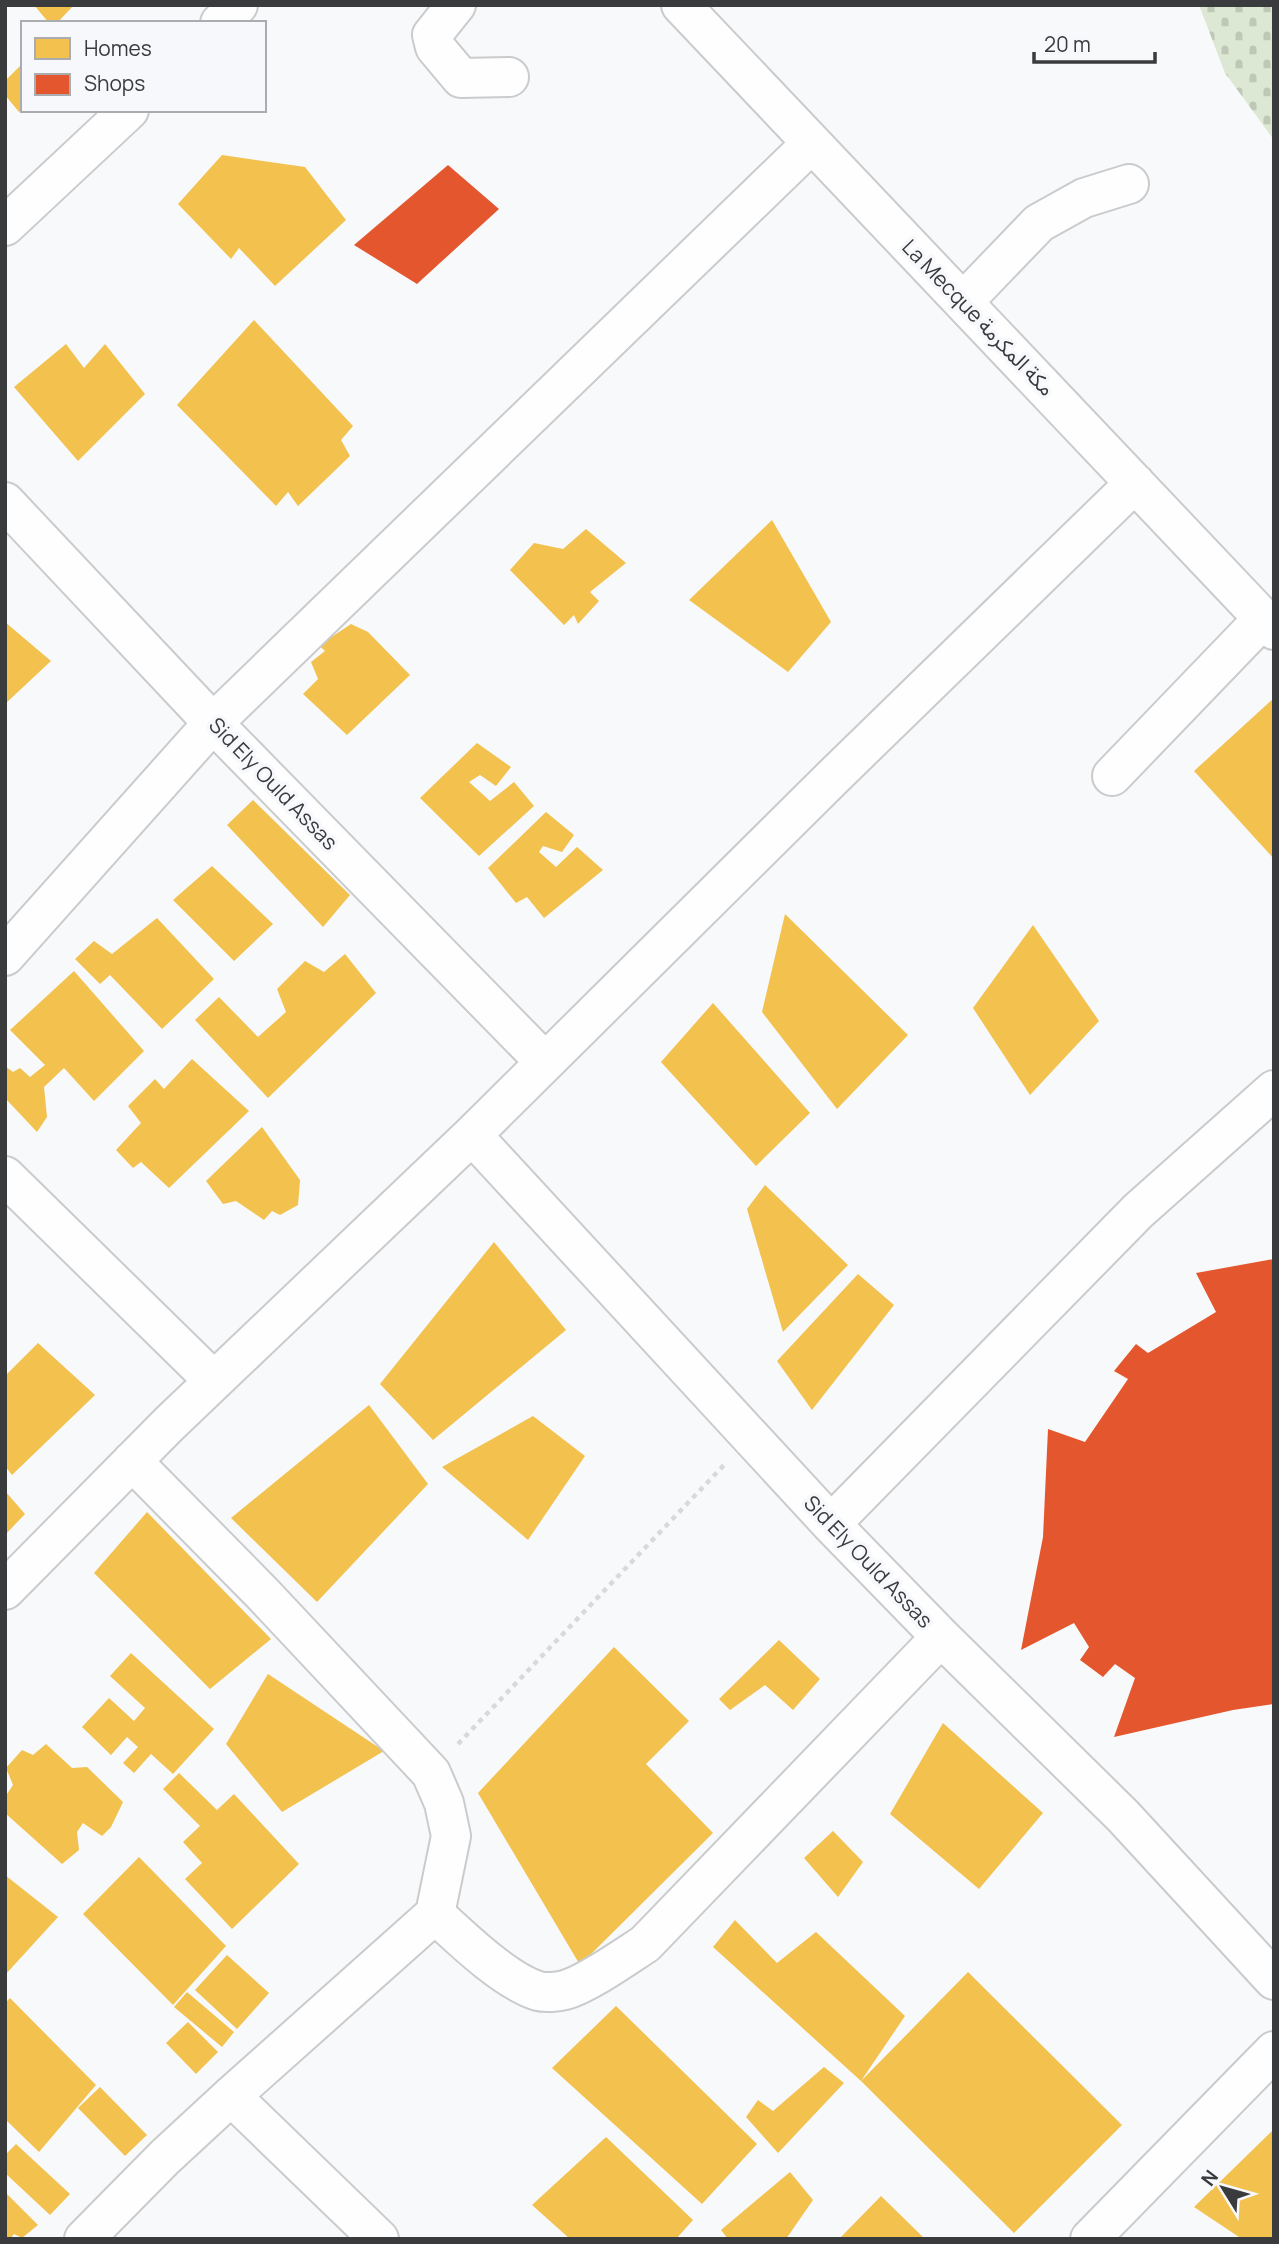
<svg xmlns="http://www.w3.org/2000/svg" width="1279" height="2244" viewBox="0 0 1279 2244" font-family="Manrope,'Noto Sans Arabic',sans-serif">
<defs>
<pattern id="cemetery-stones" width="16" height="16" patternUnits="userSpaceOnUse" patternTransform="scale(1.75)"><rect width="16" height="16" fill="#dce8d3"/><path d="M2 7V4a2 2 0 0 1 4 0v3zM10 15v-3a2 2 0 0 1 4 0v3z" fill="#bec8b6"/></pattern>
</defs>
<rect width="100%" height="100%" fill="#f8f9fb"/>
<path fill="url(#cemetery-stones)" d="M1199 5H1274V140L1225 73Z"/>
<path fill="#f2c14e" d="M34 5H74L57 23H49Z
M21 65 23 68V109L19 112 5 95V81Z
M222 155 305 167 346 220 275 286 239 248 231 259 178 204Z
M254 320 353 426 341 440 350 456 298 506 288 492 276 506 177 405Z
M66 344 84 368 105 344 145 394 78 461 14 387Z
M772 520 831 622 788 672 689 600Z
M586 529 626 563 590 592 599 601 578 624 574 615 564 625 510 570 534 543 563 549Z
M5 622 51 661 5 704Z
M351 624 368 632 410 675 347 735 303 694 318 679 311 662 325 651 313 640 323 627 333 636Z
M1274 698V859L1194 771Z
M477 743 511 767 496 786 480 775 469 782 490 801 514 782 534 806 479 856 420 798Z
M253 800 350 895 323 927 227 825Z
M546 812 574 835 562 852 543 846 539 852 556 867 577 847 603 870 544 918 527 897 516 903 488 868Z
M212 866 273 924 234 961 173 900Z
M785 914 908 1035 837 1109 762 1012Z
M157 918 214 979 162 1029 110 975 100 984 75 959 94 941 112 954Z
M1033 925 1099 1021 1030 1095 973 1008Z
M345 954 376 993 268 1098 195 1020 219 997 258 1037 286 1012 277 989 305 961 324 972Z
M74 971 144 1051 94 1101 64 1068 44 1087 47 1117 37 1132 5 1098V1066L13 1072 20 1068 30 1077 45 1065 10 1030Z
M713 1003 810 1113 756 1166 661 1062Z
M192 1059 249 1111 169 1188 141 1162 133 1168 116 1150 141 1123 128 1106 155 1079 164 1089Z
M262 1127 300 1180 298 1205 280 1215 272 1211 264 1220 236 1201 223 1204 206 1181Z
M765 1185 848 1265 783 1332 747 1209Z
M494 1242 566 1330 433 1440 380 1384Z
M858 1274 894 1305 812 1410 777 1361Z
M38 1343 95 1395 12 1475 5 1466V1376Z
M369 1405 428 1484 317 1602 231 1518Z
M533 1416 585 1456 528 1540 442 1467Z
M5 1491 25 1514 5 1535Z
M147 1512 271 1639 210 1689 94 1573Z
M779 1640 820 1679 793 1710 765 1685 730 1710 719 1699Z
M614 1647 689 1721 646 1764 713 1833 580 1965 478 1793Z
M131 1653 214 1729 173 1774 151 1754 134 1773 123 1763 138 1747 127 1737 111 1755 82 1727 109 1698 134 1721 145 1708 110 1676Z
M268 1674 384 1751 282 1812 226 1744Z
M943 1723 1043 1813 979 1889 890 1814Z
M46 1744 72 1768 87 1767 123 1802 111 1827 102 1836 83 1823 77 1832 79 1850 62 1864 5 1813V1797L13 1785 6 1768 22 1750 33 1755Z
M179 1773 217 1810 234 1794 299 1864 232 1929 185 1879 202 1863 183 1842 200 1826 163 1789Z
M833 1831 863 1862 838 1897 804 1858Z
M139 1857 226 1946 173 2005 83 1914Z
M5 1875 58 1917 5 1975Z
M735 1920 777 1963 816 1932 905 2016 861 2081 713 1947Z
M227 1955 269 1993 237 2029 195 1990Z
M968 1972 1122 2125 1014 2233 861 2081Z
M187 1992 234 2032 222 2047 174 2007Z
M10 1998 96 2085 39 2152 5 2119V2003Z
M616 2006 757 2144 702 2204 552 2068Z
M188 2022 218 2052 196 2074 166 2043Z
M824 2067 844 2083 778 2153 746 2117 758 2100 773 2111Z
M100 2087 147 2135 125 2156 78 2108Z
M1274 2129V2239H1242L1194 2207Z
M606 2137 693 2220 676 2239H570L532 2205Z
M16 2144 70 2194 50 2215 5 2173V2155Z
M790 2172 813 2200 786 2239H728L721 2230Z
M5 2192 38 2225 22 2238 14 2234 10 2239H5Z
M881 2196 925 2239H839Z"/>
<path fill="#e4572e" d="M448 165 499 209 417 284 354 245Z
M1274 1259V1704L1233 1710 1114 1737 1135 1678 1115 1664 1103 1677 1080 1660 1089 1647 1074 1623 1021 1650 1043 1537 1048 1429 1085 1442 1128 1379 1114 1371 1136 1344 1148 1353 1216 1312 1196 1273Z"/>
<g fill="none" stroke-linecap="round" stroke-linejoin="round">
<g stroke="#cacbcd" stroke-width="42">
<path id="minor" d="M456 5 432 35 435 47 461 78 509 77
M681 5 1274 630
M220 23 238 5
M5 226 129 110
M963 302 1039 223 1084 198 1129 184
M5 502 213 723 545 1062
M1112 776 1263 619
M5 956 213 723 811 144
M472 1135 831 1524 941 1637 1123 1816 1274 1980
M5 1176 214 1381
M831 1524 1138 1211 1274 1090
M5 1590 169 1424 472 1135 832 778 1135 483
M435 1914C461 1938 504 1980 538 1991 545 1993 558 1992 565 1990 587 1984 625 1957 645 1944L941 1637
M231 2096 379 2239
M84 2239 165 2157 231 2096 435 1914 451 1836 444 1803 431 1773 263 1594 132 1461
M1090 2239 1274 2051"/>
</g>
<path stroke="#d9d9da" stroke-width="4.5" stroke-dasharray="5 5" stroke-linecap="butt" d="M458 1744 725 1464"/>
<use href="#minor" stroke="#fefefe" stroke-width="38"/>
</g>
<g text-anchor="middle" stroke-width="7" stroke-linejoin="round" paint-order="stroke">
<g font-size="21" fill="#3a3b3c" stroke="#f7f8fc">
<text transform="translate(978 318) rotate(46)" y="7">La Mecque مكة المكرمة</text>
<text transform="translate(273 784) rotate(46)" y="7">Sid Ely Ould Assas</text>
<text transform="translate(868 1562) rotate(46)" y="7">Sid Ely Ould Assas</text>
</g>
</g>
<rect width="1279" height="2244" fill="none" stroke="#3a3b3c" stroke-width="14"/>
<rect x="21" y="21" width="245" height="91" fill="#f7f8fc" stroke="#abacaf" stroke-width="2"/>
<rect x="35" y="38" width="35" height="21" fill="#f2c14e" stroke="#abacaf" stroke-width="2"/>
<text x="84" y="56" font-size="21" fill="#3a3b3c">Homes</text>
<rect x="35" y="74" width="35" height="21" fill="#e4572e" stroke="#abacaf" stroke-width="2"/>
<text x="84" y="91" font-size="21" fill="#3a3b3c">Shops</text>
<g transform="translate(1223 2188) rotate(307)" stroke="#f7f8fc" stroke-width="5" paint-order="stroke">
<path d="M0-5L12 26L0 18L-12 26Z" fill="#3a3b3c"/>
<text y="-10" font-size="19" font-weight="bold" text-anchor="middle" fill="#3a3b3c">N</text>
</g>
<path d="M1034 52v10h121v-10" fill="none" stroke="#3a3b3c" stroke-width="3.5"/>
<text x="1044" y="52" font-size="21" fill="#3a3b3c" stroke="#f7f8fc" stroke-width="5" paint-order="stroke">20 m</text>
</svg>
